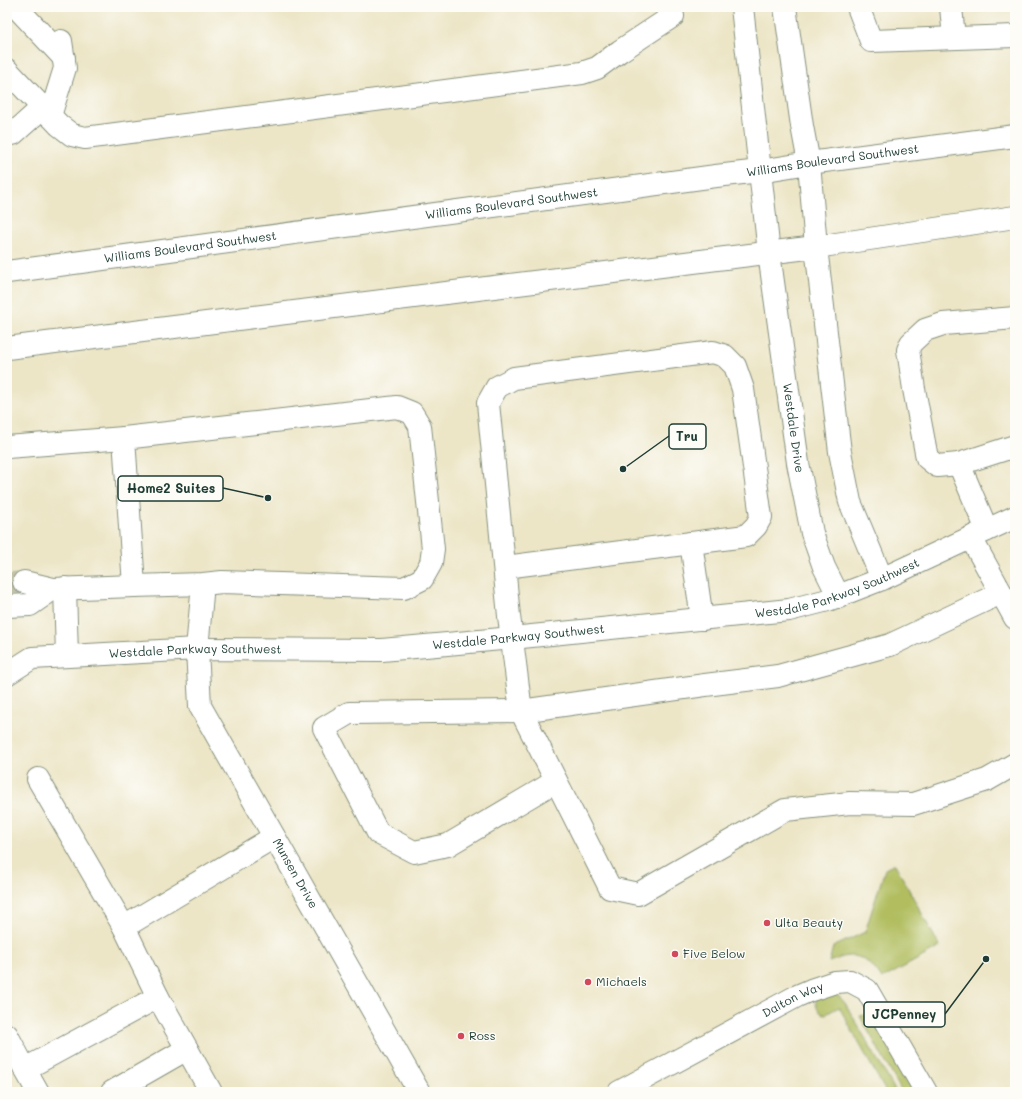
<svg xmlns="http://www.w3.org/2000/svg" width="1022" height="1099" viewBox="0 0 1022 1099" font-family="Mali,sans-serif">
<rect width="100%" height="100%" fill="#fdfcf7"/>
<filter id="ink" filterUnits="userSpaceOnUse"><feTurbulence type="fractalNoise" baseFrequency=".025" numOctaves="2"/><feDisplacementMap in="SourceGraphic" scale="8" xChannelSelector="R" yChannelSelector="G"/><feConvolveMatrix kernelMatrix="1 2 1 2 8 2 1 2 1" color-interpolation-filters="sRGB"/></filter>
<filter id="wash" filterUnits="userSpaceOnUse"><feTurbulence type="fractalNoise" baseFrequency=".012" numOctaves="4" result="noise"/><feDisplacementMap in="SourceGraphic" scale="16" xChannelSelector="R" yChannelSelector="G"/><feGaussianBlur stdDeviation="0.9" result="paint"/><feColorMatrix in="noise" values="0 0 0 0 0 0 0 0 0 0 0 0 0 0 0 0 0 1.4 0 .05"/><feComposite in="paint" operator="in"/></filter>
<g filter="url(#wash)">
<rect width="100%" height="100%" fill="#ece5c6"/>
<path fill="#b1bd5f" stroke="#687d4a" d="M895 864 940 947 882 979C875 968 864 955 850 956 843 956 835 960 829 962L833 947 865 932 885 869Z
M834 991 845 1003 896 1092H886L839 1007 826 1014C818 1014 815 1006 816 999Z
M869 1014 913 1090 910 1092H902L860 1016Z"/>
</g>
<g filter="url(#ink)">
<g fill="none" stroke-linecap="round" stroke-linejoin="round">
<path stroke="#c3c3a9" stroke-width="22" stroke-dasharray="22 11" stroke-linecap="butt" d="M9 583 24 582"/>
<g stroke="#86917d" stroke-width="24">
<g id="minor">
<path d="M16 7 64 58"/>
<path id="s1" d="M742 7 769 253 798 463 812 533 824 567 839 597"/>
<path d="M785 7 802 126 809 163 816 247 840 452 850 502 882 579"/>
<path d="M858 7 871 41 1015 36"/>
<path d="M951 7 954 38"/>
<path d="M7 70 59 125 72 135 85 138 582 73 597 68 620 51 673 16"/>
<path d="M50 116 65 68 61 41"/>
<path d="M13 134 42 108"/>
<path d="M1015 318 943 324 925 330 911 343 908 350 914 389 927 458 937 466 959 464 1015 446"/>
<path d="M7 447 124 438"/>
<path d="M959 464 987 530"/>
<path d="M971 538 1015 618"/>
<path d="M691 543 702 619"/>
<path d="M505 567 746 536 756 526 761 517 743 389 735 366 725 356 713 352 514 378 497 387 488 403 509 616 521 711 610 888 638 894 785 810 850 803 913 804 987 780 1015 764"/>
<path d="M24 582 53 589"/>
<path id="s2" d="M203 584 134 586 124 438 397 407 412 413 420 426 433 549 431 563 422 579 404 588 222 582 203 584 197 649 200 706 419 1092"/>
<path d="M65 588 67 656"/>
<path d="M7 606 30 605 53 589 134 586"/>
<path id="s3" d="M7 674 32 658 197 649 382 650 512 638 789 610 828 600 882 579 1015 517"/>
<path d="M38 779 124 927"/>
<path d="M556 781 448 845 414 852 378 833 324 728 349 713 521 711 705 685 778 676 890 645 1001 593"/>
<path d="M7 1035 25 1069"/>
<path d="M38 1092 25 1069 158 997"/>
<path d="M112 1092 187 1049"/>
<path d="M211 1092 158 997 124 927 274 837"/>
<path id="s4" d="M619 1092 797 996 811 990 835 982 850 981 867 990 926 1092"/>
</g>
</g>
<g stroke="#86917d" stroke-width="24">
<g id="major">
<path id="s5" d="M7 272 716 176 760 171 809 163 1015 136"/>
<path d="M7 348 717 259 816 247 1015 217"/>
</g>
</g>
<use href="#minor" stroke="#fff" stroke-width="22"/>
<use href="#major" stroke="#fff" stroke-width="22"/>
</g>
</g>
<g fill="#d1495b" stroke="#fdfcf7" stroke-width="1.5">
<circle cx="767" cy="923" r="4"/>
<circle cx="675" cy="954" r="4"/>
<circle cx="588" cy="982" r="4"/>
<circle cx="461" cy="1036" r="4"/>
</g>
<g text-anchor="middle" stroke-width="3" stroke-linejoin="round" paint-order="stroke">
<g font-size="12" fill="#1f3d34" stroke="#fdfcf7">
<text dy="4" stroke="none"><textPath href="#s5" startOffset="833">Williams Boulevard Southwest</textPath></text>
<text dy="4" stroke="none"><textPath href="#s5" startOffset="509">Williams Boulevard Southwest</textPath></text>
<text dy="4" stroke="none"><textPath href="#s5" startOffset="185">Williams Boulevard Southwest</textPath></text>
<text dy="4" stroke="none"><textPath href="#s1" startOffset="424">Westdale Drive</textPath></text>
<text dy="4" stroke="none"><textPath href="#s3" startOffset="841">Westdale Parkway Southwest</textPath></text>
<text dy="4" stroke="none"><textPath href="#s3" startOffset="517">Westdale Parkway Southwest</textPath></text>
<text dy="4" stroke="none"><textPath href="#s3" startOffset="193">Westdale Parkway Southwest</textPath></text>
<text dy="4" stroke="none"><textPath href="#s2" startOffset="1216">Munsen Drive</textPath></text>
<text dy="4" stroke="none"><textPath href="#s4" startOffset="197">Dalton Way</textPath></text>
</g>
<g font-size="12" fill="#1f3d34" stroke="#fdfcf7" text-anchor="start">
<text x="775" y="927">Ulta Beauty</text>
<text x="683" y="958">Five Below</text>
<text x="596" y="986">Michaels</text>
<text x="469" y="1040">Ross</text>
</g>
</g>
<path fill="none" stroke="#1f3d34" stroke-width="1.5" d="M623 469L669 436M268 498L223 488M986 959L945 1014"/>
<g fill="#1f3d34" stroke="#fdfcf7" stroke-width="1.5">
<circle cx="623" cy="469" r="4"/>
<circle cx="268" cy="498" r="4"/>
<circle cx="986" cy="959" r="4"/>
</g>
<g fill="#fdfcf7" stroke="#1f3d34" stroke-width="1.5">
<rect x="669" y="424" width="37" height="25" rx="4"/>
<rect x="118" y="476" width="105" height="25" rx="4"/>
<rect x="864" y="1002" width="81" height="25" rx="4"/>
</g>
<g font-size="13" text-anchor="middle" font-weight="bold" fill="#1f3d34">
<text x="687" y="441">Tru</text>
<text x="171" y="493">Home2 Suites</text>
<text x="904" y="1019">JCPenney</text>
</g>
<rect width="1022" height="1099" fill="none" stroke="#fdfcf7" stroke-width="24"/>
</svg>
